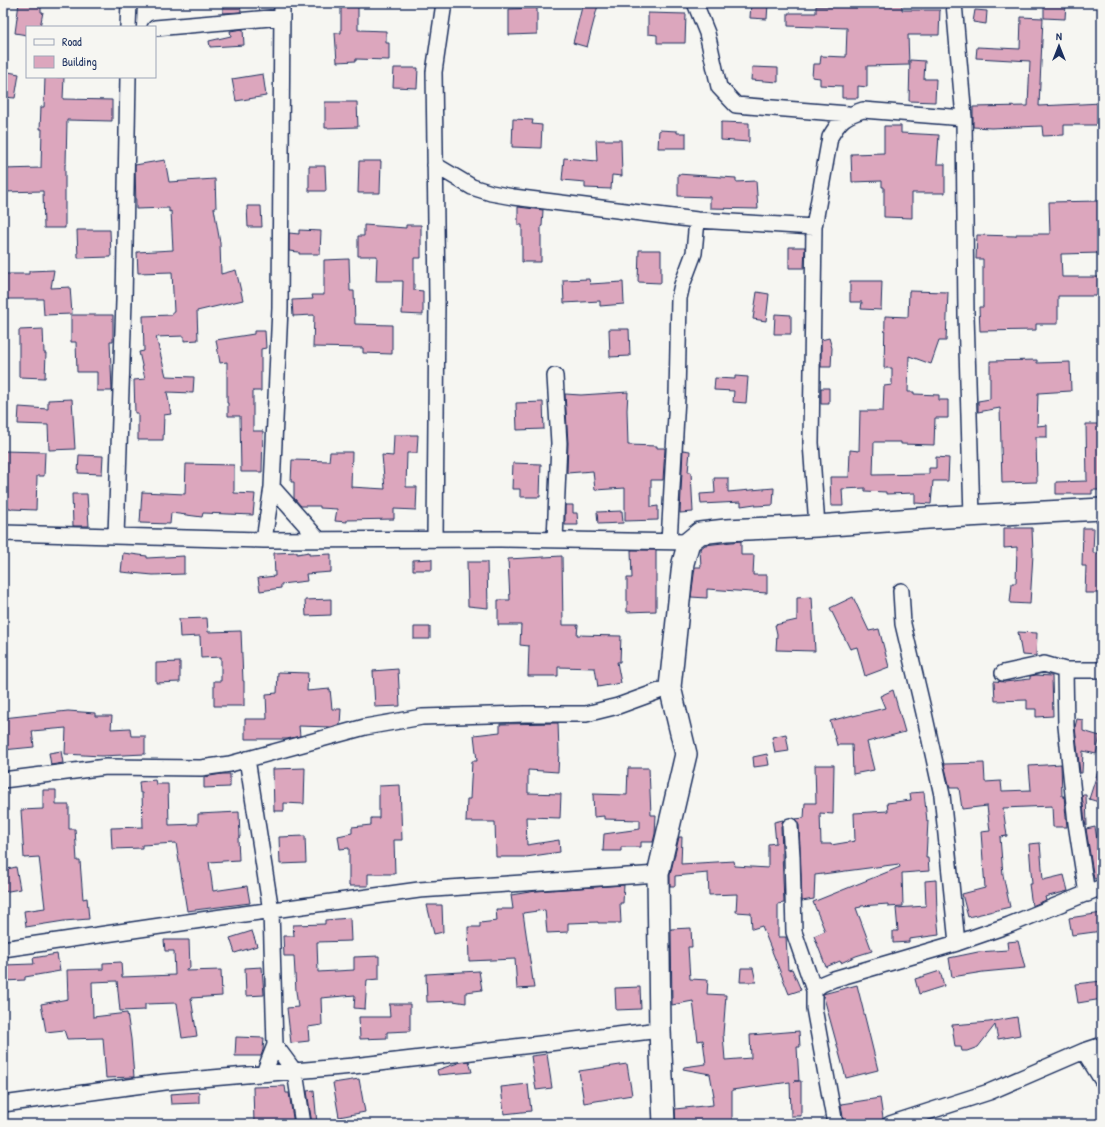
<svg xmlns="http://www.w3.org/2000/svg" width="1105" height="1127" viewBox="0 0 1105 1127" font-family="'Patrick Hand',sans-serif">
<rect width="100%" height="100%" fill="#f6f6f2"/>
<filter id="ink" filterUnits="userSpaceOnUse"><feTurbulence type="fractalNoise" baseFrequency=".025" numOctaves="2"/><feDisplacementMap in="SourceGraphic" scale="8" xChannelSelector="R" yChannelSelector="G"/><feConvolveMatrix kernelMatrix="1 2 1 2 8 2 1 2 1" color-interpolation-filters="sRGB"/></filter>
<g filter="url(#ink)">
<path fill="#dca6bd" stroke="#1b2f5e" d="M19 3H41V12H43L40 27H27V35L15 33Z
M223 3H240L241 12 223 13Z
M341 3H358V30L386 31V43H389V60L356 59V61L337 62 335 33H341Z
M583 3 598 5 587 47 573 43Z
M751 3 768 4 767 19 750 18Z
M850 3H902V10H940L939 35H908L909 65 867 66V87L858 86V98H842V86L820 85V78L812 77 813 64H820L821 56 846 57 847 28 788 26V13H816V6H850Z
M1044 3H1066L1065 19 1044 18Z
M537 8V34L509 35V9Z
M975 10 987 11 986 24 973 22Z
M648 13 686 14 685 43H657V35L648 34Z
M1021 17 1043 18 1039 106 1102 103V125H1064V135L1043 136 1042 126 991 128 973 127V107L1028 106 1030 61 976 58 977 47 1020 49Z
M243 29 244 45 210 47 209 41 231 36 230 31Z
M910 60 925 61 924 79H936L935 102 909 101Z
M752 67 778 68V82L751 80Z
M394 68H418L417 88 393 87Z
M3 71 19 74 15 98 3 97Z
M263 74 266 96 236 101 232 79Z
M45 77H64L63 99 112 100V121L67 120 66 164H65V228H44L43 191 3 192V169L41 168 42 129H40L41 107H44Z
M325 102H357L358 127 325 128Z
M513 119 533 120 532 124 542 125 541 148 512 147Z
M721 122 749 123V142L721 140Z
M884 126H901V133L939 135 937 164H945V193H912V218L884 217V187H882V181L852 182 851 154 884 153Z
M659 130 677 131V133H686V148H658Z
M596 140H621L622 176 612 175 611 189 585 188V182L562 180 564 158 597 161Z
M165 160 169 182 215 179 216 208H214L220 243 221 274 236 270 243 300 197 311 198 340 184 341V336L156 337 166 376 194 377 193 393 167 392 171 414 164 415 163 440H138V413H135L134 380 145 379 139 352 144 351 143 316 172 315V312H174L172 272 138 273 137 252 173 250 171 211 169 212V208L136 209 135 165Z
M359 161H381L380 193H358Z
M309 166H325L326 191H309Z
M678 174 736 178V182L756 181 758 209 710 208V197L678 196Z
M1099 201 1101 253 1061 254 1062 277H1100L1101 296H1058V324H1036V330L980 331 979 307H983V259H976L977 235 1016 236V234H1050L1049 202Z
M247 206H261L262 227H248Z
M518 207 543 210 542 226H541V262H522V225H518Z
M364 225 406 228V225H421V258H414V290L423 291V315L402 314 403 281H376L377 256H358V236H364Z
M77 230H110L111 257 78 258Z
M299 230 321 231 320 254H299V252L289 251V233L299 234Z
M789 247H805L804 268H789Z
M639 250H661V283L638 282Z
M349 259 350 291H354L355 324 392 325V354L363 353V348L313 347 314 315 293 316 292 300 313 299 312 295H324V260Z
M54 270 51 288 70 287 72 314 44 315 43 299H3V274H29V271Z
M589 279 590 284 623 282 624 304 600 306V301L564 303 563 280Z
M850 281H882L881 310 861 309 862 302H850Z
M909 291 948 292 946 341H939L931 364 909 356 908 392H914V394L939 395V400H948V418H935L934 445 901 444V442H874L873 475 929 474V468H936V457L949 458 948 481H933L931 504 915 503V493L886 494V492L865 491V488L842 489 843 506H831L830 477H849L850 450 859 451 860 411H883L884 386 892 385V368H884L885 316 908 317Z
M757 292 769 294 766 321 753 319Z
M775 314 791 315V334H774Z
M71 315H113V341H110L112 391H97V372H77L76 342H71Z
M43 329 44 353H46L45 378 19 377V330Z
M609 329H629L630 356 610 357Z
M254 331H265L266 348 261 349V391H253V431H263L262 472H241L240 416H228V403H227V362L220 363 216 340 254 334Z
M829 338 832 348 831 367H821V340Z
M1037 360V363L1070 362 1071 391 1038 393 1037 426 1047 425V437H1036L1037 482 1002 483 1000 408 978 412V401L990 399V361Z
M735 376 748 377 746 403 733 402 734 391 714 390 715 378 735 379Z
M821 388H829V404H821Z
M628 392 627 410 628 445 657 446V448H665L663 480H651V507L658 506V520L625 521V488L595 490 593 471 567 473 568 443 565 394 581 395Z
M72 399 75 449 49 450 48 425 18 424 19 407 48 409V400Z
M543 402 544 429 517 430 516 403Z
M1086 424H1102V490H1092V494H1056V482L1087 481Z
M394 435H418L417 453H407L406 487H417L416 510 394 509V519L347 520V522L335 521 337 509 320 508V506H301L294 498V482H291L292 460 329 461 330 452H352L351 487 385 489 382 455 393 456Z
M683 450 690 451 688 472H691L693 512 680 513Z
M3 451 45 452 44 476H37L36 510 11 509V508H3Z
M79 455 103 456 102 474 78 473Z
M513 463 541 464 540 497H520V489H512Z
M186 464 234 465V493L255 494 253 515 203 513 202 517 171 513 170 524 140 523 142 492 185 494Z
M714 478H728V492L774 488 773 505 755 506V504L741 506V502L701 504 700 494 715 493Z
M72 494H87L89 526H73Z
M565 505H573V513H577L578 525H565Z
M622 511 623 523 598 524 597 512Z
M1004 528H1032L1033 554 1030 604 1010 603 1012 583H1016L1017 547 1004 548Z
M1083 528H1094L1093 553H1102V593H1085L1086 566H1082Z
M741 541V555H754L753 575H767V593L707 589V598L691 597 695 567H701L700 549 705 545Z
M631 550H656V611L627 612V578H632Z
M297 552V554L309 552V555L331 554V572L306 574 307 581 281 584V588L260 591 258 578 275 576 274 553Z
M123 553 147 556V558L184 556V574L153 575 121 572Z
M562 556 563 625H578L577 635 621 636 620 662H617L621 683 598 687 595 668 558 667V676H528L529 646 520 645 521 625H498V600H510L508 559Z
M432 559V570H413V560Z
M467 562H487L488 608 468 606Z
M812 597 815 651 776 650 777 634 775 625 797 620V598Z
M853 597 869 631 879 629 889 667 865 676 857 647 850 649 830 608Z
M331 599V615L306 616 305 600Z
M207 618 208 632 241 631 243 681H244V706H214V681H221V657L201 658 200 636 180 637 179 619Z
M414 627H430V639H414Z
M1018 632 1037 633 1036 656 1022 655Z
M180 662V682L156 683V663Z
M398 669 400 706 375 707 373 671Z
M278 672 308 673 307 691 330 689 332 709H341L340 724 331 727 299 726 300 736 287 739H245V719H267L266 694 277 693Z
M1036 675 1052 676 1053 716 1036 717V709H1027V700L995 701 994 681 1005 682 1030 679V676Z
M893 690 905 732 867 742 874 770 853 774 852 745H837L830 721 853 715V716L885 708 880 696Z
M68 711 95 713V716H112L111 729 130 728 131 736H145V754L101 756 65 754 66 728 32 731 34 747 3 750V718Z
M1077 719 1083 720V731L1100 736 1096 754 1083 751 1082 773H1080L1075 727Z
M558 723 559 752 558 772 528 770V793L561 794 560 818 526 817 527 845 559 840 560 852 526 857H496L495 822H466L467 799H470L472 761H477L474 735 500 732V724Z
M786 734 789 751 775 753 772 737Z
M61 751 63 763 51 765 49 753Z
M767 754 769 765 754 767 753 757Z
M984 763 985 782 1001 781 1002 791 1031 790 1029 766 1061 764 1062 796H1064L1067 827H1053L1052 806 1003 808 1007 836 1000 837 1003 875 1010 907 968 917 962 894 985 888 981 832 990 831 987 806 962 809 959 788H950L944 764Z
M815 765H834L833 814 820 813 821 844H831V845L855 841 854 813 888 811 887 803 911 800 910 793 924 792 927 821H928L926 858H928L929 871 902 873 903 906 888 907V904L861 906V907L856 908 872 951 856 956 841 963 840 961 826 967 814 936 825 931 813 902 900 867 899 864 815 875 814 899 802 901 799 825 795 819 804 818 805 803H816Z
M1100 765 1102 766V803L1089 799Z
M305 768 304 804 284 803V811H274L273 769Z
M628 768H649L651 815H656L655 834 653 842H641V847H621V851H603L604 834 640 829V820L604 819V816L594 817 593 794 627 795Z
M222 774H230V787L204 788V777Z
M155 780 156 784H168L169 825 198 824V814L239 812 240 837 238 838 239 860 209 862 213 891 247 886 250 903 187 911 176 843 142 845V848L112 849 111 828 143 827 142 793H140L139 782Z
M400 785 402 840H394L395 874H368V886H349V848L340 849 338 836 352 833V827L371 825V818H379V786Z
M43 790H56V805H69V829H75L77 861H80L83 899 87 898 89 919 64 921 26 927 24 911 45 908 39 857 24 858 21 810 43 809Z
M1082 795H1086L1087 826H1086L1085 822Z
M783 820 781 827 784 903 778 904V937H786L788 970 792 969 801 990 789 994 762 926 752 929 751 913 736 912 737 894 709 895 708 873 675 876V886H670V875L679 837H682L681 864 734 861 735 866 768 868V844L776 843 774 822Z
M1095 827 1099 850H1102V878L1094 879 1086 829Z
M305 836 306 863 280 864 279 837Z
M1040 843 1043 880 1064 875 1068 891 1045 897 1046 900 1032 906 1029 884H1032L1029 844Z
M16 867 20 889 3 892V870Z
M936 880 937 913 939 935 909 939V942L893 943V931H898L896 908 926 906 925 881Z
M624 885 623 903H620L621 923H598V922L568 923V932L547 933 545 910 523 913 534 988 517 989 515 959 469 961 468 927H480V923L497 921 496 909H513L511 895 536 891Z
M427 905H442L443 932 434 934Z
M1102 913V931L1072 935 1069 918Z
M350 918 351 941 317 942 318 972 354 970V957L379 956V979L367 980 365 1009 354 1008 355 995 321 998 322 1025 308 1027 309 1041 291 1043 287 1008 298 1007 296 991 294 956H284L283 936H294L293 925 325 924V920Z
M691 928 692 947H688L690 979 708 980 707 994 726 995 723 1034 725 1060 751 1058 750 1035 799 1031 800 1047H797L799 1081H794H801V1116H791L790 1082 732 1090V1124H676L675 1109 713 1105 712 1096H714L710 1074 683 1069 684 1067 706 1064 703 1040 698 1041 693 1001 672 1005 671 929Z
M252 931 257 946 235 953 230 938Z
M164 940H189L190 968 186 969V971L221 970 222 996 191 998 197 1036 182 1038 177 1003 145 1004V1010L120 1011 117 981 92 982 93 1017 127 1013 131 1039 134 1077 106 1078 103 1038 67 1039 64 1030 46 1032 41 1004 68 999 67 970 103 969V963L121 962 122 977 175 975 174 951H165Z
M1018 941 1025 968 983 972 952 977 949 958 978 952 1008 950 1007 942Z
M57 954 60 971 25 977V980L4 981 3 965 34 964 33 958Z
M262 967 264 995 246 996 245 968Z
M741 968H753L756 982H740Z
M479 971 482 990 466 992V1003L453 1001 427 1002 426 974Z
M940 971 944 986 919 994 915 979Z
M1102 981V999L1078 1003 1075 984Z
M857 985 878 1070 846 1078 823 994Z
M640 987 641 1009 616 1010 615 988Z
M389 1004H410V1031L387 1032V1038L360 1039 359 1017H390Z
M1017 1017 1020 1035 998 1039 995 1025 978 1047 967 1051H962L961 1047H955L952 1025 989 1022Z
M236 1037 264 1038 263 1050 261 1056H235Z
M547 1054 552 1088 536 1090 531 1056Z
M469 1061 472 1072 438 1075 437 1070 461 1062Z
M627 1064 632 1095 584 1103 579 1071Z
M359 1079 365 1112 339 1117 333 1083Z
M528 1084 531 1111 504 1114 501 1087Z
M285 1086 286 1093H289L294 1124H254L253 1087Z
M314 1090 317 1124H312L307 1091Z
M199 1092V1103L171 1104 170 1094Z
M880 1098 883 1118 881 1122 865 1124H844L841 1104Z"/>
<g fill="none" stroke-linecap="round" stroke-linejoin="round">
<g stroke="#1b2f5e" stroke-width="18">
<path id="street" d="M695 3 707 33 719 87 736 105 848 114
M954 3 964 118 966 315 972 516
M128 27 129 3
M155 28 282 17
M435 165 472 187 491 193 513 197 697 220 814 227
M555 376 559 443 555 540
M272 487 319 540
M817 526 811 443 814 227 830 137C840 120 844 116 863 110L964 118
M3 533 264 540 500 539 689 542
M116 536 124 301 128 77
M435 539 437 300 434 72 444 3
M264 540 272 487 280 308 282 3
M669 542 677 397 679 298 682 285 694 253 697 220
M901 591 903 624 924 713 942 795 957 943
M1065 670 1066 726 1076 823 1087 894
M1003 673 1044 664 1065 670H1102
M247 759 271 911 275 1045 264 1073
M3 780 106 767 201 768 230 764 365 727 422 717 525 714H586L618 706 670 687
M790 826 792 856 794 932 814 990V1008L835 1124
M3 949 215 918 419 890 658 874
M814 990 822 984 834 979 957 943 1009 925 1102 887
M275 1045 295 1072 303 1124
M1084 1051 1102 1080
M3 1104 165 1082 353 1066 660 1030
M890 1124 989 1092 1084 1051 1102 1045"/>
</g>
<g stroke="#1b2f5e" stroke-width="24">
<path id="secondary" d="M664 1124 660 1030 658 874 686 754 670 687 683 563 689 542 700 533 726 530 817 526 928 518 1102 509"/>
</g>
<use href="#street" stroke="#f6f6f2" stroke-width="15"/>
<use href="#secondary" stroke="#f6f6f2" stroke-width="21"/>
</g>
</g>
<rect width="1105" height="1127" fill="none" stroke="#f6f6f2" stroke-width="16"/>
<rect x="8" y="8" width="1089" height="1111" fill="none" stroke="#1b2f5e" stroke-width="1.5" filter="url(#ink)"/>
<rect x="26" y="26" width="130" height="52" fill="#f6f6f2" stroke="#9ea6b7"/>
<rect x="34" y="39" width="20" height="6" fill="#f6f6f2" stroke="#9ea6b7"/>
<text x="62" y="46" font-size="12" fill="#1b2f5e">Road</text>
<rect x="34" y="56" width="20" height="12" fill="#dca6bd" stroke="#9ea6b7"/>
<text x="62" y="66" font-size="12" fill="#1b2f5e">Building</text>
<g transform="translate(1059 46)" stroke="#f6f6f2" stroke-width="3" paint-order="stroke">
<path d="M0-3L7 15L0 10L-7 15Z" fill="#1b2f5e"/>
<text y="-6" font-size="11" font-weight="bold" text-anchor="middle" fill="#1b2f5e">N</text>
</g>
</svg>
